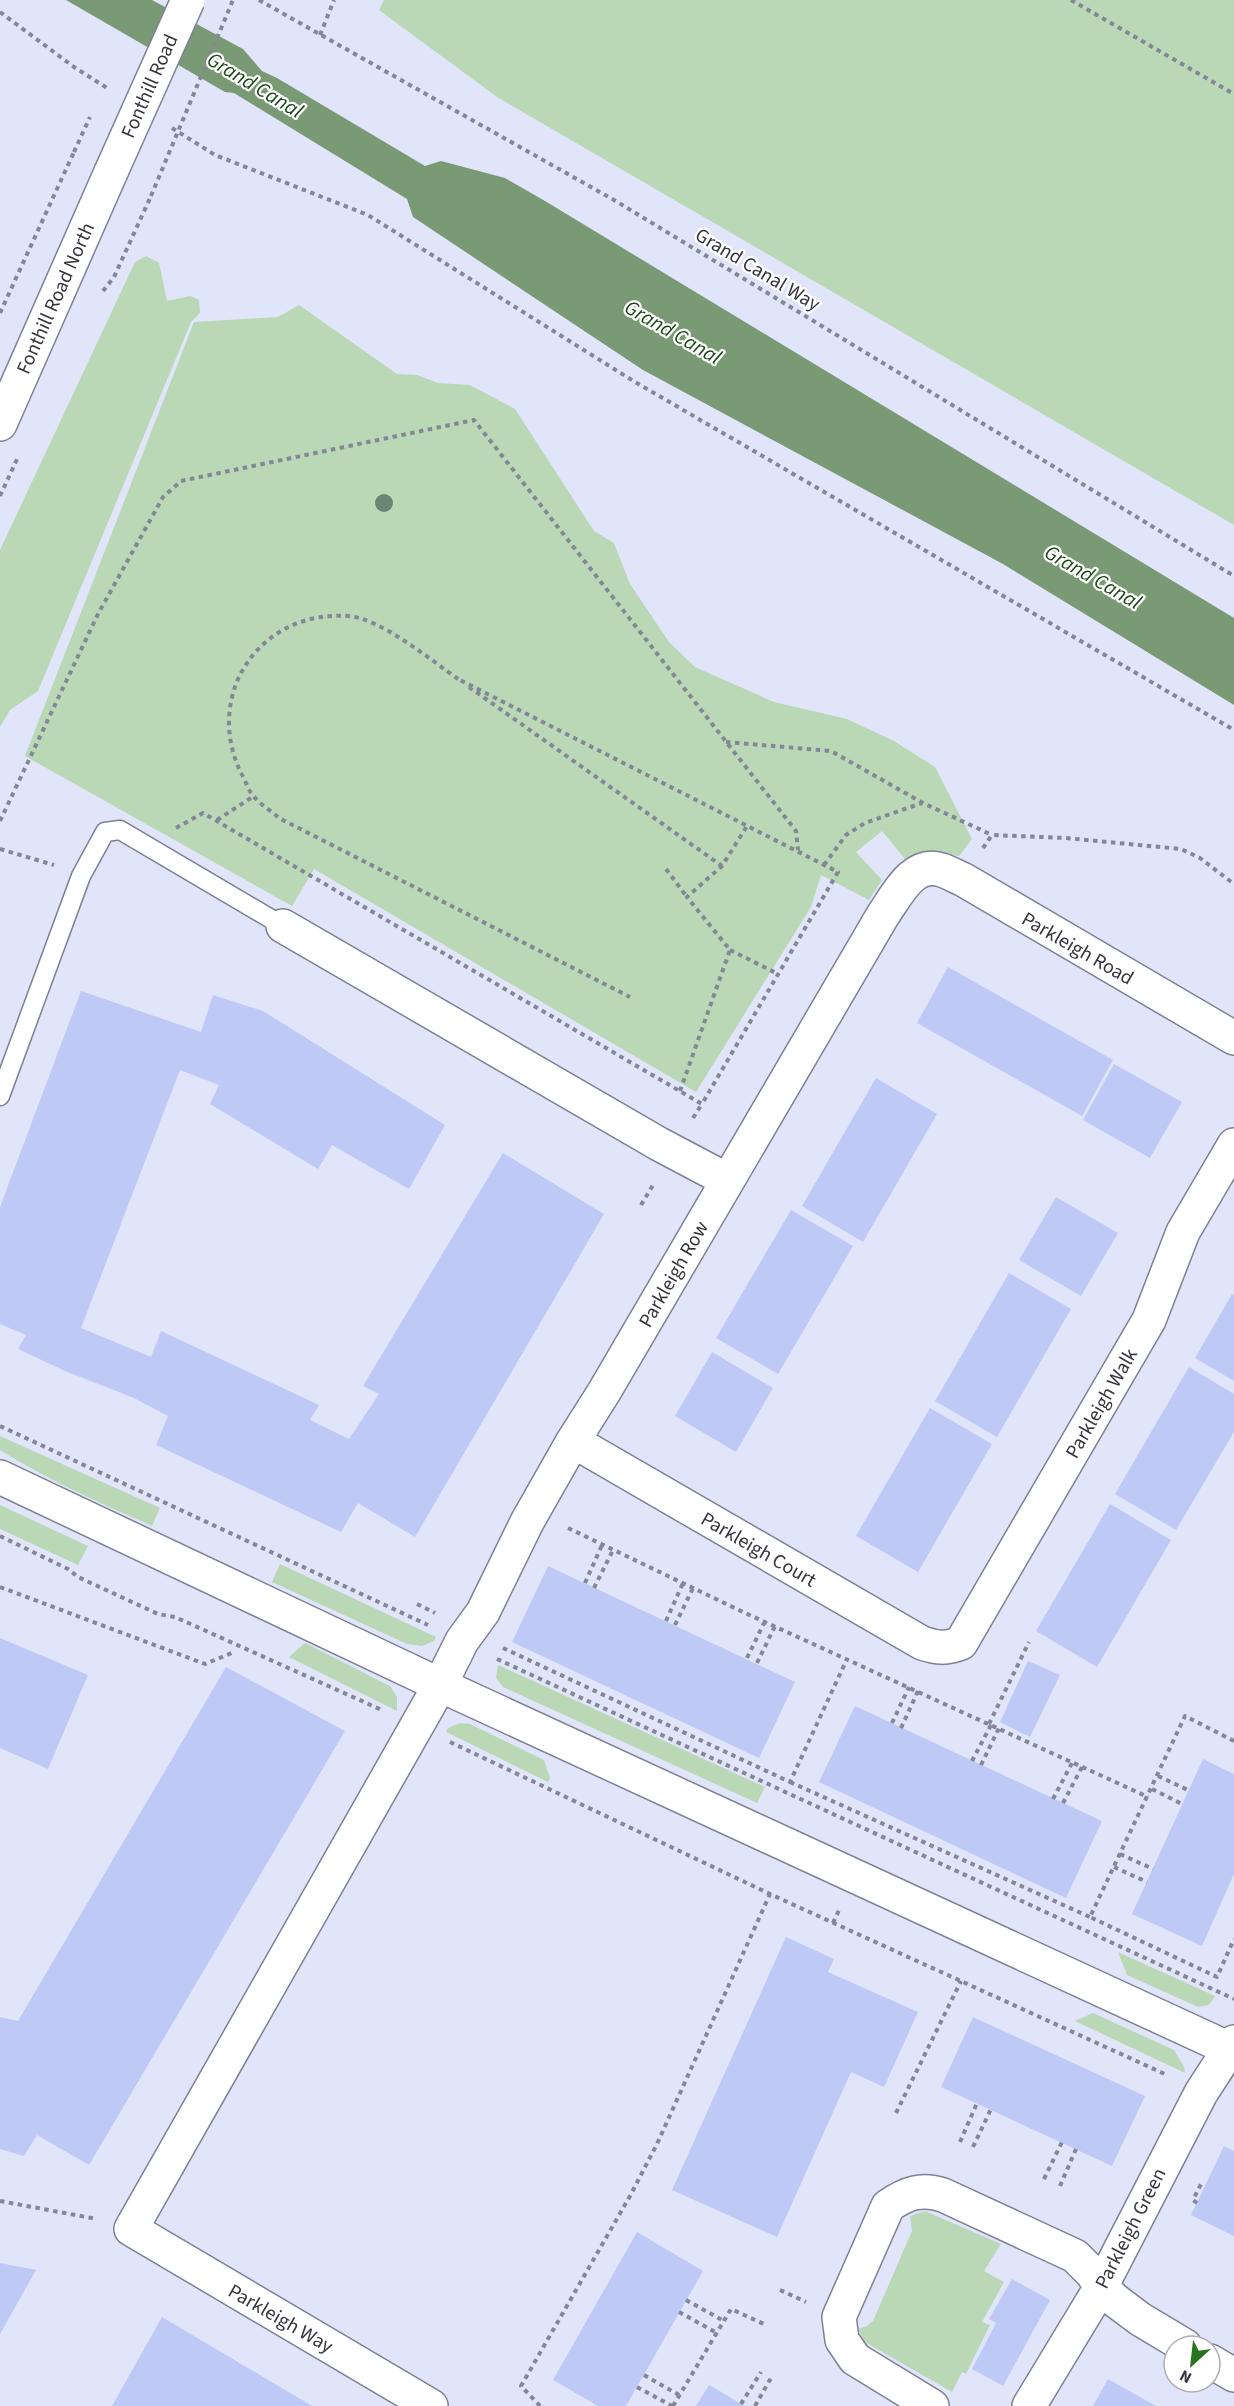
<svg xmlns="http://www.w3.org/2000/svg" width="1234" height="2406" viewBox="0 0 1234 2406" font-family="'Source Sans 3',sans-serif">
<rect width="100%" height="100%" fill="#e0e5fa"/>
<path fill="#bad8b6" d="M384 0H1234V525L497 97 379 10Z
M146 256 159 263 167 301 190 296 199 300 200 313 191 322 38 691 10 710 0 727V550L135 262Z
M299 305 397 374 417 375 438 383 470 385 515 409 594 531 614 543 630 584 669 642 695 667 774 702 847 719 894 741 935 767 972 839 959 856 924 851 905 859 882 831 856 852 882 880 869 900 821 875 811 907 696 1092 314 869 292 906 25 756 194 322 278 317Z
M0 1436 160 1508 152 1526C100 1503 48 1480 0 1450Z
M0 1505 88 1546 78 1565 0 1529Z
M280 1564 436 1637 434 1641 422 1646 407 1644 272 1582Z
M305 1643 390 1686 397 1697V1711L289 1657Z
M498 1665 765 1787 757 1803 503 1687 496 1678Z
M460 1723 470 1724 544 1760 550 1778 548 1782 446 1732 448 1728Z
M1118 1952 1215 1996 1209 2005 1198 2007 1127 1975Z
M1093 2013 1174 2050 1184 2067 1185 2073 1075 2021Z
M925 2211 1001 2244 984 2271 1004 2282 982 2322 990 2325 966 2374 962 2372 952 2392 865 2342 858 2329 867 2326 873 2321 912 2231 910 2216Z"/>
<path fill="#7a9975" d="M66 0H152L243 49 262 71 277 78 425 166 441 161 505 178 545 201 1234 618V705L1003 564 643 370 413 217 407 199 234 93 225 92Z"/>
<path fill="#bfc9f6" d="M948 967 1113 1060 1082 1116 917 1023Z
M81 991 201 1032 213 995 263 1011 445 1125 409 1189 332 1145 318 1169 210 1104 219 1085 180 1070 81 1328 151 1357 161 1331 319 1405 310 1420 349 1439 379 1394 363 1386 503 1153 604 1214 415 1537 358 1503 341 1532 156 1445 168 1416 134 1398 65 1371 18 1349 26 1335 0 1324V1207Z
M1114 1064 1182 1102 1150 1158 1083 1120Z
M876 1078 937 1114 863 1242 802 1206Z
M1056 1197 1118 1233 1081 1296 1019 1260Z
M791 1210 853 1246 778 1374 716 1338Z
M1009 1273 1071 1309 997 1437 935 1401Z
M1232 1294 1234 1295V1381L1195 1358Z
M712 1352 773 1388 736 1452 675 1416Z
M1189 1367 1234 1394V1432L1176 1530 1115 1494Z
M930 1408 992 1444 918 1572 856 1536Z
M1110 1504 1171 1540 1097 1667 1036 1631Z
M548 1566 795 1682 759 1758 512 1642Z
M0 1638 88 1675 48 1769 0 1748Z
M1028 1661 1060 1675 1030 1737 1000 1722Z
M226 1667 345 1731 89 2165 37 2135 24 2156 0 2149V2017L18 2021Z
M855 1706 1102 1821 1066 1898 819 1782Z
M1203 1759 1234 1774V1874L1202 1946 1132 1914Z
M786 1937 834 1959 828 1972 918 2012 884 2087 851 2072 777 2237 672 2190Z
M973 2017 1145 2096 1112 2166 941 2087Z
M1224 2146 1234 2151V2236L1191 2215Z
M637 2232 703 2271 626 2406H598L553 2380Z
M0 2263 36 2270 0 2334Z
M1012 2279 1050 2300 1003 2386 972 2369 996 2323 989 2319Z
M162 2317 312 2406H112Z
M1108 2379 1156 2406H1093Z
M709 2385 718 2390 744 2406H696Z"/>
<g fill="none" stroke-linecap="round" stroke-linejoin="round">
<g stroke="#7d8194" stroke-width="21">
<path id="lane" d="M0 1096 81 876 105 832 120 830 283 926"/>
</g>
<g stroke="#7d8194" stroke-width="36">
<path id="street" d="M283 926 659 1144 727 1180
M573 1441 922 1643C937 1648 946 1649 961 1643L1149 1320 1183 1232 1234 1145
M0 1477 440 1685 1234 2051
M1210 2361 1234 2375
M431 2406 131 2229 440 1685 462 1641 483 1612 527 1522 573 1441 604 1392 883 915C897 895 913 860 942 870 950 873 957 877 964 880L1234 1038
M932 2406 855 2359 842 2340 839 2317 888 2206C907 2193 921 2188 943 2195L1075 2256 1092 2273 1101 2287 1116 2301 1140 2319 1185 2346
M1029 2406 1101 2287 1201 2093 1234 2042"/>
</g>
<g stroke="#7d8194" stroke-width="36">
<path id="secondary" d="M0 424 111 172"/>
</g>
<path stroke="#848795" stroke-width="4" stroke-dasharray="4.5 4.5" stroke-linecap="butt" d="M259 0 614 200 1234 576
M1071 0 1234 94
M0 12 74 67 107 88
M320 35 334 0
M172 128 215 155 368 215 635 382 1234 730
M103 291 114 277 151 196
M0 313 74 152
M0 496 18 457
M458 679C431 660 380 618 348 616 260 610 203 694 241 773 245 779 247 787 251 793 258 803 270 810 279 818L630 997
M469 687 722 866
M726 742 831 751 923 803 992 835
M217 820 254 796
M0 821 98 614 163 497 181 481 474 420 796 831 798 850
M176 828 203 813 702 1104 838 872 458 679
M983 848 992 835 1066 838 1181 849 1200 858 1234 884
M0 849 54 865
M824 865 846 835 865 823 922 803
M666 869 687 897
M730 950 778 974
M680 1091 730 950 687 897 722 866 747 826
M693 1118 702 1104
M641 1205 653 1185
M0 1426 428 1625
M568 1528 743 1612 1148 1797
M0 1536 68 1569 78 1577 158 1614 175 1617 384 1711
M585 1583 602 1545
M0 1587 205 1664 234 1652
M594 1588 613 1550
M417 1604 435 1613
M666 1621 683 1583
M675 1625 693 1588
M503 1648 790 1782 847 1659
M747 1658 765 1621
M497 1659 1234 1999
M757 1663 775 1626
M892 1723 909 1687
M989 1724 1029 1642
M901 1728 918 1691
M1234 1741 1185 1716 1090 1917 1217 1977 1234 1939
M450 1742 770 1894 1167 2075
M972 1761 991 1725
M981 1765 999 1728
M1158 1776 1188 1790
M790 1782 1090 1917
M1152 1789 1182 1804
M1053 1799 1072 1763
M1063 1803 1082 1767
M1120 1854 1153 1869
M1114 1867 1147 1882
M833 1923 839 1910
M896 2113 961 1981
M960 2142 977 2103
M973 2147 991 2109
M1044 2179 1062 2142
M1060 2186 1076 2149
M0 2201 97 2219
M1197 2203 1193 2200 1201 2184
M780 2290 806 2302
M686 2300 724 2321
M679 2312 717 2333
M644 2375 679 2395
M637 2387 672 2406
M741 2404 761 2372
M540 2406 521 2386 630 2196 657 2144 770 1894
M673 2406 731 2309 764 2324
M755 2406 771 2378"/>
<use href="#lane" stroke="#fff" stroke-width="18"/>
<use href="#street" stroke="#fff" stroke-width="33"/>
<use href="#secondary" stroke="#fff" stroke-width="33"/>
<g stroke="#7d8194" stroke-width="36" stroke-linecap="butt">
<path id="secondary-bridge" d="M111 172 188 0"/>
</g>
<path stroke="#848795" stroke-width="4" stroke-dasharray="4.5 4.5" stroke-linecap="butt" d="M74 152 90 117
M151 196 233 0"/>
<use href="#secondary-bridge" stroke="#fff" stroke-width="33"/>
</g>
<circle fill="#6b8673" cx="384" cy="503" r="9"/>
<g text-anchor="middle" stroke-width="4.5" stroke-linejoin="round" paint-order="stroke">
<g font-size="20" fill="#34353e" stroke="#fff">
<text transform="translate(149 86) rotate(-66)" y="7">Fonthill Road</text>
<text transform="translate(758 269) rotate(31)" y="7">Grand Canal Way</text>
<text transform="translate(55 298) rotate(-66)" y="7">Fonthill Road North</text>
<text transform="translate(1078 948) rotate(30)" y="7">Parkleigh Road</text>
<text transform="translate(673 1274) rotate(-60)" y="7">Parkleigh Row</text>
<text transform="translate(1101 1403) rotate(-60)" y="7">Parkleigh Walk</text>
<text transform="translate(759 1549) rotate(30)" y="7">Parkleigh Court</text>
<text transform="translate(1130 2228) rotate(-63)" y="7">Parkleigh Green</text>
<text transform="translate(281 2318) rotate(30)" y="7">Parkleigh Way</text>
</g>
<g font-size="21" font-style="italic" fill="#1b4816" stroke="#fff">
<text transform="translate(255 85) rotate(31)" y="7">Grand Canal</text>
<text transform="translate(673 332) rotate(30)" y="7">Grand Canal</text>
<text transform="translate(1093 577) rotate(30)" y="7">Grand Canal</text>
</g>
</g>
<g transform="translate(1192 2364) rotate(207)"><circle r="28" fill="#ffffff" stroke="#aeaeb2" stroke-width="1.5"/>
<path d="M0-4.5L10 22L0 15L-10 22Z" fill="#26741b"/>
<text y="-9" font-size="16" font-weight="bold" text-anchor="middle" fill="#34353e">N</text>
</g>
</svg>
